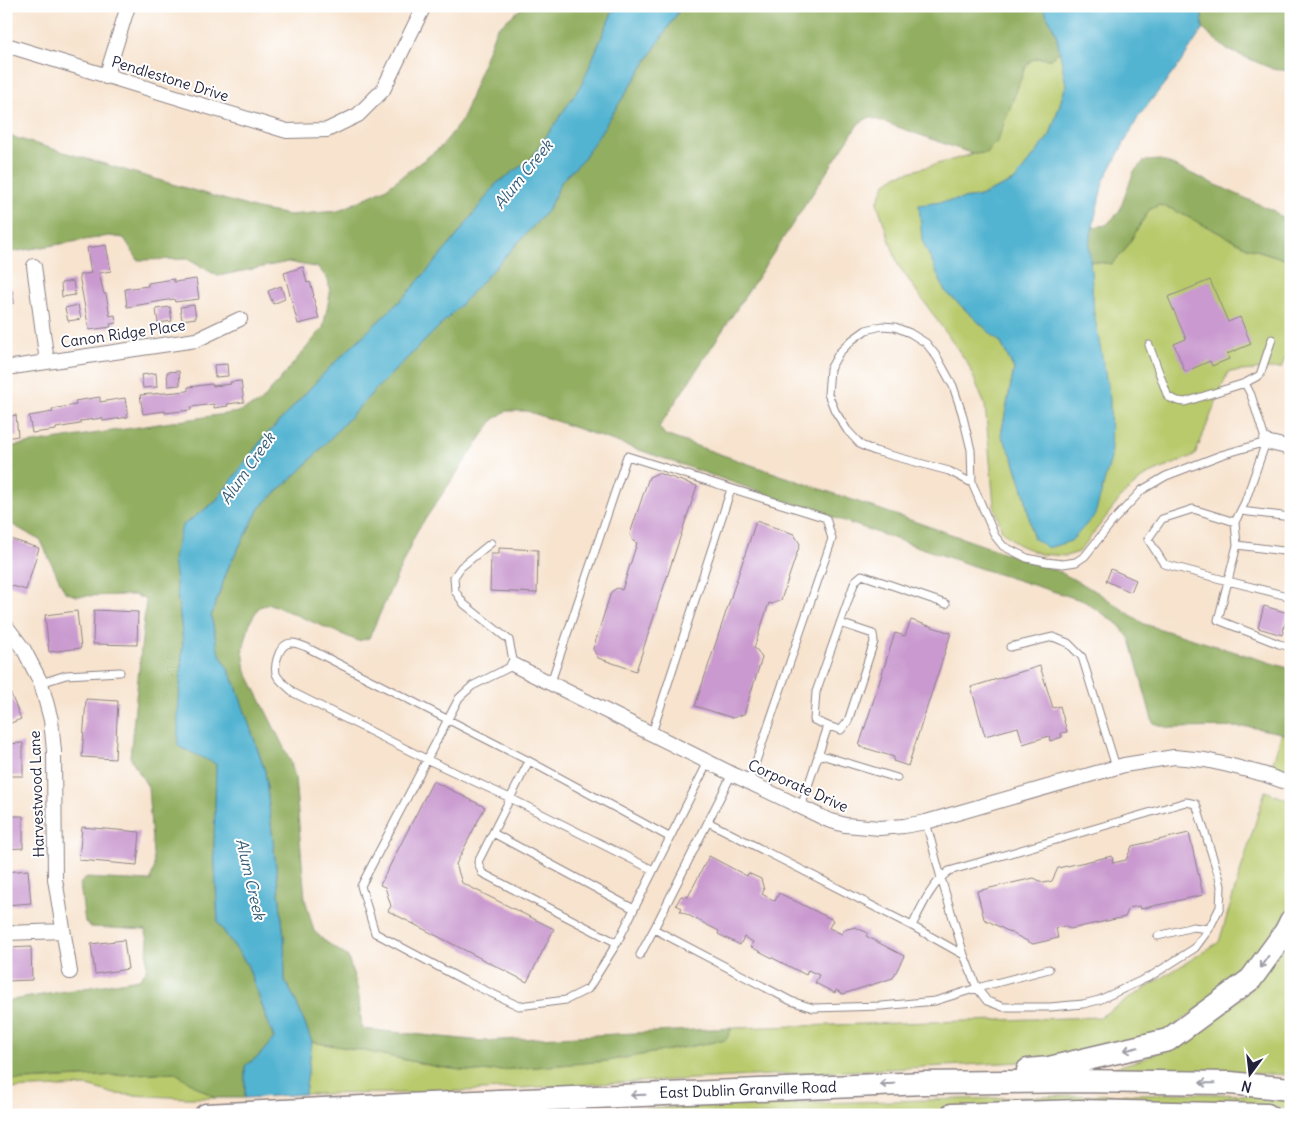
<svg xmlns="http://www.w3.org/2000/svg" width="1297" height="1121" viewBox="0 0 1297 1121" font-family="Delius,sans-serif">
<rect width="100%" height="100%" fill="#fff"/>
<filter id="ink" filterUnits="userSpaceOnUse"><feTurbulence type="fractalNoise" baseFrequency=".02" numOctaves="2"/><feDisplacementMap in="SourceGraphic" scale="10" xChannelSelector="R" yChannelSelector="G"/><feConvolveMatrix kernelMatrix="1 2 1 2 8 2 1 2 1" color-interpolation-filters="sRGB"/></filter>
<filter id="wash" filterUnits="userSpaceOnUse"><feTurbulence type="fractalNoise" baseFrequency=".0096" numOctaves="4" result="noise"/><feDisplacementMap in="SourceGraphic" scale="20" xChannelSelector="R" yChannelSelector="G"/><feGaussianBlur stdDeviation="1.12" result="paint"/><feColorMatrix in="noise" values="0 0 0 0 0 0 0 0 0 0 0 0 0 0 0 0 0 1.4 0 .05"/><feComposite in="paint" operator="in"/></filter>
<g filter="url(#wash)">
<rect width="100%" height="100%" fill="#f7e3ce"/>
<path fill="#b9ca6d" stroke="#6e7654" d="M1060 51 1066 85 1050 135 1014 181 977 197 919 206 945 291 1001 343 1014 369 1001 435 1013 458 1025 496 1033 538 1094 314 1090 261 1112 264 1125 250 1149 210 1159 205 1172 209 1247 247 1291 261V345L1281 368 1228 372 1195 455 1145 476 1123 495 1079 552 1066 556 1040 554 1017 544 1002 531 994 505 985 405 968 364 898 265 877 203 885 184 898 175 973 154 986 153 1025 68 1031 60 1039 58 1050 59Z
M1282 732 1291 735V769L1272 765Z
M1265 791 1291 801V904L1272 938 1241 977 1165 1033 1041 1061 425 1093 305 1094 312 1042 365 1051 438 1067 476 1072 607 1061 725 1040 732 1028 1100 1017 1219 942Z
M1291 937V1075L1211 1072H1116V1067L1143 1059 1185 1039 1222 1014 1252 988Z
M174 1072 215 1098H186L114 1094 88 1086 6 1089V1081Z
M1186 1093 1247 1095 1291 1097V1109L1245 1106 1005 1108 803 1115H446L747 1105 1138 1094Z"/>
<path fill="#92ae60" stroke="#5a684e" d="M524 6H617L611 15 582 84 531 159 496 184 453 241 406 295 328 369 261 441 215 502 182 526 178 600 183 641 178 714 216 763 214 847 218 923 247 964 274 1039 260 1055 245 1066V1098H215L174 1072 6 1081V1001L139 979 146 971 148 939 145 930 91 927 85 922 80 884 85 878 150 881 154 868 148 787 130 757 146 600 135 595 76 596 65 592 41 541 6 521V447L238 412 261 402 323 328 330 294 328 280 319 268 288 262 218 276 187 259 138 260 124 238 109 236 6 253V135L257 209 290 215 338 211 385 189 442 146 462 120 496 29Z
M682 6H1042L1056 33 1060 51 1050 59 1039 58 1031 60 1025 68 997 142 986 153 973 154 870 117 859 123 659 427 665 435 1060 572 1097 592 1144 624 1291 669V735L1250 727 1169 728 1153 723 1130 639 1118 624 1084 601 979 568 527 411H506L493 420 417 531 369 638 358 641 270 604 259 607 250 622 243 650 246 671 290 760 295 777 305 899 314 931 325 941 348 957 358 990 362 1029 482 1041 732 1028 726 1040 607 1061 476 1072 438 1067 365 1051 312 1042 295 999 285 981 284 937 265 771 235 683 218 650 211 616 229 566 260 507 301 470 376 389 454 312 548 210 562 180 582 161Z
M1200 6H1291V71L1273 69 1226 49 1203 29 1201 7Z
M1161 160 1274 211 1291 225V261L1247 247 1172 209 1159 205 1149 210 1125 250 1112 264 1090 261 1089 244 1093 227 1106 225 1119 212 1134 171 1144 161Z"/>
<path fill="#53b4d1" stroke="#3a6b86" d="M617 6H682L582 161 562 180 548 210 454 312 376 389 301 470 260 507 229 566 211 616 218 650 235 683 265 771 284 937 285 981 295 999 312 1042 305 1094 245 1098V1066L260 1055 274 1038 247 964 218 923 214 847 216 764 178 746V714L183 641 173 559 182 526 215 502 261 441 328 369 406 295 453 241 496 184 531 159 582 84 611 15Z
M1042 6H1200L1201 7 1203 29 1179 65 1139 116 1103 182 1089 244 1094 314 1110 399 1111 458 1095 515 1071 541 1048 548 1033 538 1025 496 1013 458 1001 435 1014 369 1001 343 945 291 922 240 919 205 977 197 1014 181 1050 135 1066 85 1056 33Z"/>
<g id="blocks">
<path fill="#c999cf" d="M106 245 111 271 99 273 104 294H106L110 316 115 315 116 323 110 324 111 327 89 330 79 275 91 273 87 248Z
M303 267 307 283 310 282 314 296H313L319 319 298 324 284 273Z
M174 279V282L196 279 199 299 175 302 174 299 127 307 125 289 148 286V283Z
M1210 280 1228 322 1240 317 1251 344 1227 354 1229 359 1212 366 1210 361 1185 372 1174 344 1186 339 1168 297Z
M73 281 75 295 62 297 61 283Z
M281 286 285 299 273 304 268 291Z
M6 290H12L14 303 6 304Z
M78 305 81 319 68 321 65 308Z
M194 305 196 318 182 320 180 307Z
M170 307 172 321 158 323 156 309Z
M227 364 228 376 215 377 214 365Z
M179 371 180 385 168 386 167 372Z
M156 373 157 387 143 388 141 375Z
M241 381 244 402 227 404 228 406 214 408V404L191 407V410L165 413V411L143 414 140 395 188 391V387L212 384 213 386 231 384 230 382Z
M100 397V402L125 398 128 417 103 421V418L80 421V424L56 428V430L32 433 29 416 53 412 52 409 76 405 75 401Z
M16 415 18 436 6 438V417Z
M658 473 697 486 636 671 598 658 593 649 611 592 617 588 622 590 637 543 633 541 630 534 649 477Z
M756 521 794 534 800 544 781 600 772 604 769 603 754 648 757 650 762 658 744 714 733 718 695 706Z
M7 538 39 548 26 590 6 584V541Z
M499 548 538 550 537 593 490 591 491 554H499Z
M1111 569 1136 580 1131 592 1106 581Z
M1264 606 1288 613 1282 635 1258 628Z
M94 610 138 612 137 645 93 644Z
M77 611 81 648 49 652 45 615Z
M911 620 951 633 908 766 893 761 894 757 859 746 895 633 905 636Z
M1040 666 1053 708 1060 706 1067 732 1061 733 1062 737 1050 741 1049 736 1023 744 1018 727 985 736 971 687Z
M6 682 21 719 6 725Z
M86 699 118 701 115 759 82 757Z
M23 743V776H6V744Z
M433 781 485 807 456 864 462 883 554 929 527 982 388 911 391 906 385 887 380 885Z
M6 816H23V848L6 849Z
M82 827 140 832 137 865 79 860Z
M1189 833 1203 895 1140 909 1139 906 1129 908 1125 917 1070 929 1065 926 1056 928 1058 938 1033 944 984 919 977 891 1034 878 1044 883 1052 881 1058 868 1112 856 1113 863 1126 860 1132 846Z
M709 856 747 876 748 873 761 879 764 890 762 894 775 901 779 893 833 920 829 928 842 934 844 930 855 927 868 933 866 936 904 956 893 978 843 994 836 990 835 993 815 983 819 975 808 970 806 975 751 947 753 942 744 937 740 945 718 934 719 931 680 911 682 908 676 905 681 896 688 897Z
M28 870 31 903 6 905V872Z
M124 940 128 969 95 974 91 944Z
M31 947 32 980 6 981V948Z"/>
</g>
</g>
<g filter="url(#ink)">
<use href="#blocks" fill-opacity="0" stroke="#8c8284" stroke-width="1"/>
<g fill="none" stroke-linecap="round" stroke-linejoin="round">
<g stroke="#8c8284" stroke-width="9">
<path id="service" d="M1149 345 1168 397 1178 401 1185 402 1245 383 1251 395 1266 442 1245 502 1235 522 1237 545 1291 552
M1245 383 1260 375 1272 339
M972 483 949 471 875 451 861 445 847 430 835 411 828 394 830 369 839 353 852 340 866 330 882 326 895 327 910 333 926 343 937 357 953 386 962 413 971 450 972 483 995 536 1003 546 1027 558 1046 562 1063 564 1076 562 1085 556 1112 522 1142 490 1166 476 1221 455 1266 442
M1241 511 1291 517
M1235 522 1193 509 1162 519 1148 539 1164 564 1228 581 1218 620 1279 644 1291 647
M491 543 461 567 454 577 455 591 464 604 509 640 514 665 472 686 459 698 361 886 375 933 465 981 519 1006 566 1000 588 989 617 943 708 762
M1237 545 1228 581 1291 597
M1010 647 1053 637 1068 643 1082 657 1116 767
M551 682 627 456 826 518 832 539 749 782
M41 683 66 675 120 672
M828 726 841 730 848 721 874 642 873 634 840 623
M652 733 731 489
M818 754 897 778
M529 761 306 647C300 645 293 641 287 644 278 648 273 668 277 676 281 682 289 688 294 693L428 760 510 798 653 870
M732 774 654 929 791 1001 813 1008 882 1006 935 1001 977 988 1049 969
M1186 802 1196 804 1219 877 1221 886 1220 907 1209 929 1195 948 1151 976 1099 1000 1083 1004 1050 1007H1003L987 1001 977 988 964 955 912 926C922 906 931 885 949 871Z
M801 807 828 726 814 720 816 692 855 581 862 575 946 604
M708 822 912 926
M926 822 941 878 964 955
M493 833 634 909
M1158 936 1193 927 1209 929
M617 943 482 873 478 862 529 761 669 837
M640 955 654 929"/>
</g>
<g stroke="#8c8284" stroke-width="16">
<path id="minor" d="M6 45 287 131 327 130 358 115 383 90 424 6
M106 77 128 6
M34 266 47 362
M6 368 196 340 240 319
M1266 442 1291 448
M6 626 24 650 41 683 51 720 54 751 55 879 70 972
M514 665 732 774 828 820 845 825 880 828 904 826 926 822 1124 765 1174 757 1205 760 1228 765 1263 774 1291 784
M6 933 63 931"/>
</g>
<g stroke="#8c8284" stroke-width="25">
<path id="primary" d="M1028 1070 1049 1068 1168 1040 1251 979 1286 931 1291 921
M206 1115 383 1106 924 1083 1077 1081 1230 1083 1291 1089
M952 1115 1078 1111 1267 1115"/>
</g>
<use href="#service" stroke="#fff" stroke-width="7"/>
<use href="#minor" stroke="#fff" stroke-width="14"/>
<use href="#primary" stroke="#fff" stroke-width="22"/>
</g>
<defs><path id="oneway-shaft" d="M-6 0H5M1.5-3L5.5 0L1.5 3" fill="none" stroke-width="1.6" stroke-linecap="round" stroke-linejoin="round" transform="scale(1.25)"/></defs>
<g stroke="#9c9ca7">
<use href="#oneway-shaft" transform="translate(1264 962) rotate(126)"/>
<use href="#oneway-shaft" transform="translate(1131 1049) rotate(167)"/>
<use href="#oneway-shaft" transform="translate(1207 1083) rotate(-179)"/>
<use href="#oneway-shaft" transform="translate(887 1084) rotate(178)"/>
<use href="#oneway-shaft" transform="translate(638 1095) rotate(178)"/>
</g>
</g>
<g text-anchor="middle" stroke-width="4" stroke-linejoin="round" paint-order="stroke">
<g font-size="15" fill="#22223b" stroke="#fff">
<text transform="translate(170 79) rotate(17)" y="5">Pendlestone Drive</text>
<text transform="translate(123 334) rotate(-8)" y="5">Canon Ridge Place</text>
<text transform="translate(798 786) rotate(24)" y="5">Corporate Drive</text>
<text transform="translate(37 794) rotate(-92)" y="5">Harvestwood Lane</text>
<text transform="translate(748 1090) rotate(-2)" y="5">East Dublin Granville Road</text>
</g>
<g font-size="16" font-style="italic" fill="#365c77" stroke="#fff">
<text transform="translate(523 174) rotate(-51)" y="6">Alum Creek</text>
<text transform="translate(247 468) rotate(-55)" y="6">Alum Creek</text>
<text transform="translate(251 879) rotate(77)" y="6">Alum Creek</text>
</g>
</g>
<rect width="1297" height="1121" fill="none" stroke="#fff" stroke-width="25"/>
<g transform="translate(1250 1074) rotate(195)" stroke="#ffffff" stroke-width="4" paint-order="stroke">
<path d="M0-4L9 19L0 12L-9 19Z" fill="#22223b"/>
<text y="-8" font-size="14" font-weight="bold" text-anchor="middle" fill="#22223b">N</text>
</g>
</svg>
